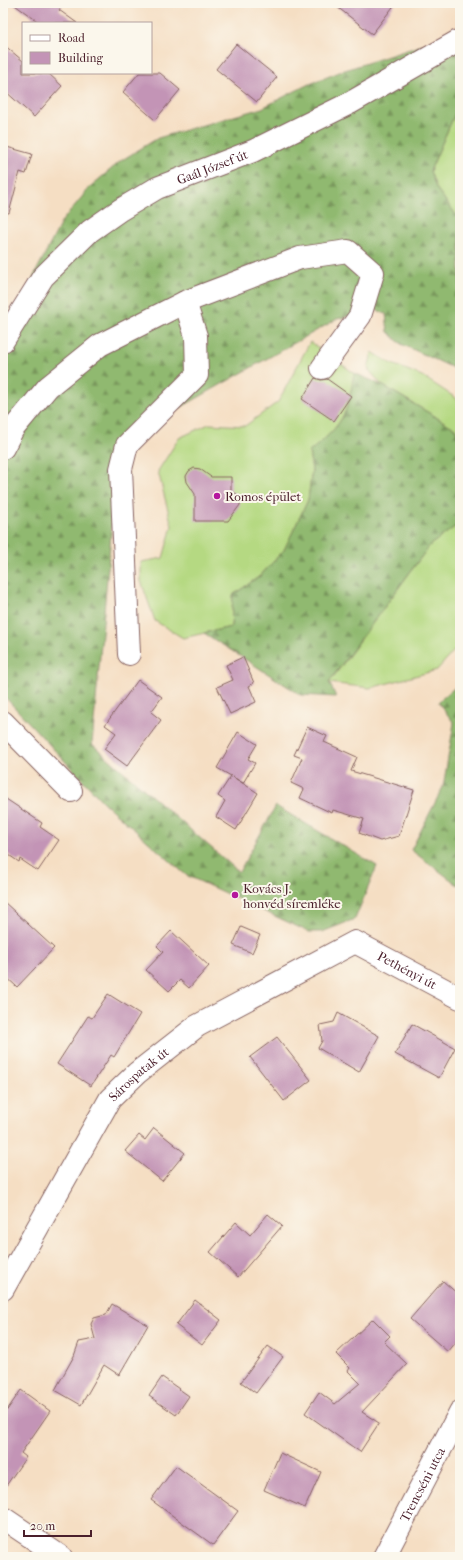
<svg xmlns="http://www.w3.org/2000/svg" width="463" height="1560" viewBox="0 0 463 1560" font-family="'IM FELL French Canon',serif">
<defs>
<pattern id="forest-firs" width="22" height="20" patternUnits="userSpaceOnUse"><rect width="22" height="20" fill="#90b970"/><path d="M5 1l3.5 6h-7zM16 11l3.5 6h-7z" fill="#78965c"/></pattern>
</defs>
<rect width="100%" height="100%" fill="#fbf7ec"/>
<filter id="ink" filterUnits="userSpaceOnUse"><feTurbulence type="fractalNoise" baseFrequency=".025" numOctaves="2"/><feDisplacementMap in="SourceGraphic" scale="8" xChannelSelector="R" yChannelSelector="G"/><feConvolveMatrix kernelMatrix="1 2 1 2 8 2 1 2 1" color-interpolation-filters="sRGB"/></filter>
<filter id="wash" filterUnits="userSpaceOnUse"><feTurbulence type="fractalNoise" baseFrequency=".012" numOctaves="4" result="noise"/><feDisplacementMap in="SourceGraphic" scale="16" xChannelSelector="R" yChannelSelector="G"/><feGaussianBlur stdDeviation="0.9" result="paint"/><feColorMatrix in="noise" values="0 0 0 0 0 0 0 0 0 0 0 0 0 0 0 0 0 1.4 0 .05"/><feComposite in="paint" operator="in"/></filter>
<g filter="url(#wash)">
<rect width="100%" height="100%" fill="#f5dec3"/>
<path fill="#b5d982" stroke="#807c56" d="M460 114V220L436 188 430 171 453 118Z
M310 342 354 373C348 416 342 425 309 452L312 470 308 500 284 550 260 576 233 595 231 627 183 638 155 621 141 581V562L163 558 172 526 158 471 179 438 209 424 245 426 278 402Z
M372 352 390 363 422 376 456 398 460 403V447L456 429 382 385 368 369Z
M460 523V644L437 670 370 688 329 683 430 545Z"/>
<path fill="url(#forest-firs)" stroke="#6d6c4e" d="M460 33V114L453 118 430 171 436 188 460 220V371L401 344 388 332 386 314 377 310 337 319 162 418 119 446 92 744 239 872 276 806 377 866 355 919 322 932H309L186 875 104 803 3 695V336L62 221 91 186 122 160 158 138 262 108 305 86 342 71Z
M354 373 382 385 456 429 460 449V523L430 545 329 682 336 697 301 695 204 633 231 627 233 595 260 576 284 550 308 500 312 470 309 452C342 425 348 416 354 373Z
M460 683V880L458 885 411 850 443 787 454 723 438 702Z"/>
<g id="blocks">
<path fill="#c394b6" d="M12 3H64L59 10 77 23H40Z
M332 3H396L372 34Z
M3 44 23 61V73H48L62 86 34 117 3 89Z
M236 44 277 77 257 102 216 69Z
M139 73H160L180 90 155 120 123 92Z
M3 146 32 154 26 174 20 172 9 213 3 212Z
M315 378 321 380 327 379 351 396 334 421 302 399Z
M194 468 200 469 211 477H231V492L237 494 240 499V505L228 521H195V494L187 482 186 476 189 471Z
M243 657 254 683 249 686 256 702 230 714 217 687 233 680 226 665Z
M138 680 162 697 151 712 161 720 127 766 104 749 116 733 105 725Z
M307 727 327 736 324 742 357 757 351 771 414 790 399 836 380 841 359 833 364 819 333 810 332 813 300 798 304 789 291 783 302 758 294 755Z
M238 732 257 744 248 759 255 763 243 783 233 777 258 793 236 830 216 817 225 801 218 796 231 776 217 768Z
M3 797 42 823 40 827 59 840 38 871 20 859 19 862 3 851Z
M3 901 54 948 17 987 3 974Z
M241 927 260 935 252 953 233 945Z
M171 931 209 966 189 988 180 980 169 991 146 970 163 952 157 946Z
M108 994 140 1014 114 1057 111 1055 91 1086 57 1064 88 1016 92 1018Z
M338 1013 379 1036 359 1072 318 1048 322 1041 320 1025 334 1022Z
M412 1024 455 1048 439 1078 395 1054Z
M277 1037 311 1080 284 1101 250 1057Z
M154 1128 185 1153 162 1181 125 1151 139 1135 145 1140Z
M268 1214 282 1226 238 1277 210 1252 236 1222 250 1235Z
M443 1281 460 1296V1337L448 1352 410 1319Z
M195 1300 221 1320 202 1345 176 1325Z
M112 1304 148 1325 119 1375 104 1365 81 1405 55 1390 74 1356 79 1342 95 1339 91 1324 94 1318 106 1315Z
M373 1319 390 1336 384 1342 407 1364 362 1412 379 1423 360 1452 305 1413 319 1392 335 1404 360 1383 348 1371 350 1368 336 1354Z
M268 1346 283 1357 256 1393 241 1382Z
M162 1377 189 1396 176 1415 149 1396Z
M21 1390 50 1411 21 1453 26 1457 3 1490V1416Z
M280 1453 321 1472 305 1508 264 1490Z
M176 1466 238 1511 213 1545 151 1500Z"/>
</g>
</g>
<g filter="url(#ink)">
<use href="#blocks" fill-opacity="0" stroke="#866260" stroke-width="1"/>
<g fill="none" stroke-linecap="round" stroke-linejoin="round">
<g stroke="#866260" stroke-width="24">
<g id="minor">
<path d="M185 302 300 258 348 251 373 273 360 316 322 368"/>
<path id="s1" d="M3 341 43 277 90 231 120 210 157 188 253 151 350 103 460 40"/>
<path d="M3 448 13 429 48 387 100 345 185 302 196 336 197 375 127 445 121 469 129 654"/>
<path d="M3 722 71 791"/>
<path id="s2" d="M3 1289 110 1099 137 1073 197 1026 355 942 460 998"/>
<path d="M3 1518 61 1557"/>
<path id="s3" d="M384 1557 460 1412"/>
</g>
</g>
<use href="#minor" stroke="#fff" stroke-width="22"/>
</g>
</g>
<g fill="#b5179e" stroke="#fbf7ec" stroke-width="1.5">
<circle cx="217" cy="496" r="4"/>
<circle cx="235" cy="895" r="4"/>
</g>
<g text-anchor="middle" stroke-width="4" stroke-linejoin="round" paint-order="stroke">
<g font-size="13" fill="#4a1f2b" stroke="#fbf7ec">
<text dy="5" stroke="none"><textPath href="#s1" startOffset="280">Gaál József út</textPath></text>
<text dy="5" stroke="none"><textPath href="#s2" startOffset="570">Pethényi út</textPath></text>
<text dy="5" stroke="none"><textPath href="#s2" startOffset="256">Sárospatak út</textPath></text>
<text dy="5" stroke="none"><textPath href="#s3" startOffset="82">Trencséni utca</textPath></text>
</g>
<g font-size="13" fill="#4a1f2b" stroke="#fbf7ec" text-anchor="start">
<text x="225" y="501">Romos épület</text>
<text x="243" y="893">Kovács J.<tspan x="243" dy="15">honvéd síremléke</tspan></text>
</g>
</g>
<rect width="463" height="1560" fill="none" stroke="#fbf7ec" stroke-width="16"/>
<rect x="22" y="22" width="130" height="52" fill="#fbf7ec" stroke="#b4a19f"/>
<rect x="30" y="35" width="20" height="6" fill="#ffffff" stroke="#b4a19f"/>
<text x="58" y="42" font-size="12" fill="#4a1f2b">Road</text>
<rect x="30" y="52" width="20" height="12" fill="#c394b6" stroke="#b4a19f"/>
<text x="58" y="62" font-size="12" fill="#4a1f2b">Building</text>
<path d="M24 1530v6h67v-6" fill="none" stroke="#4a1f2b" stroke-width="2"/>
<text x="30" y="1530" font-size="12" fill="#4a1f2b" stroke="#fbf7ec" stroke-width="3" paint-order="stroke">20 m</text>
</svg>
